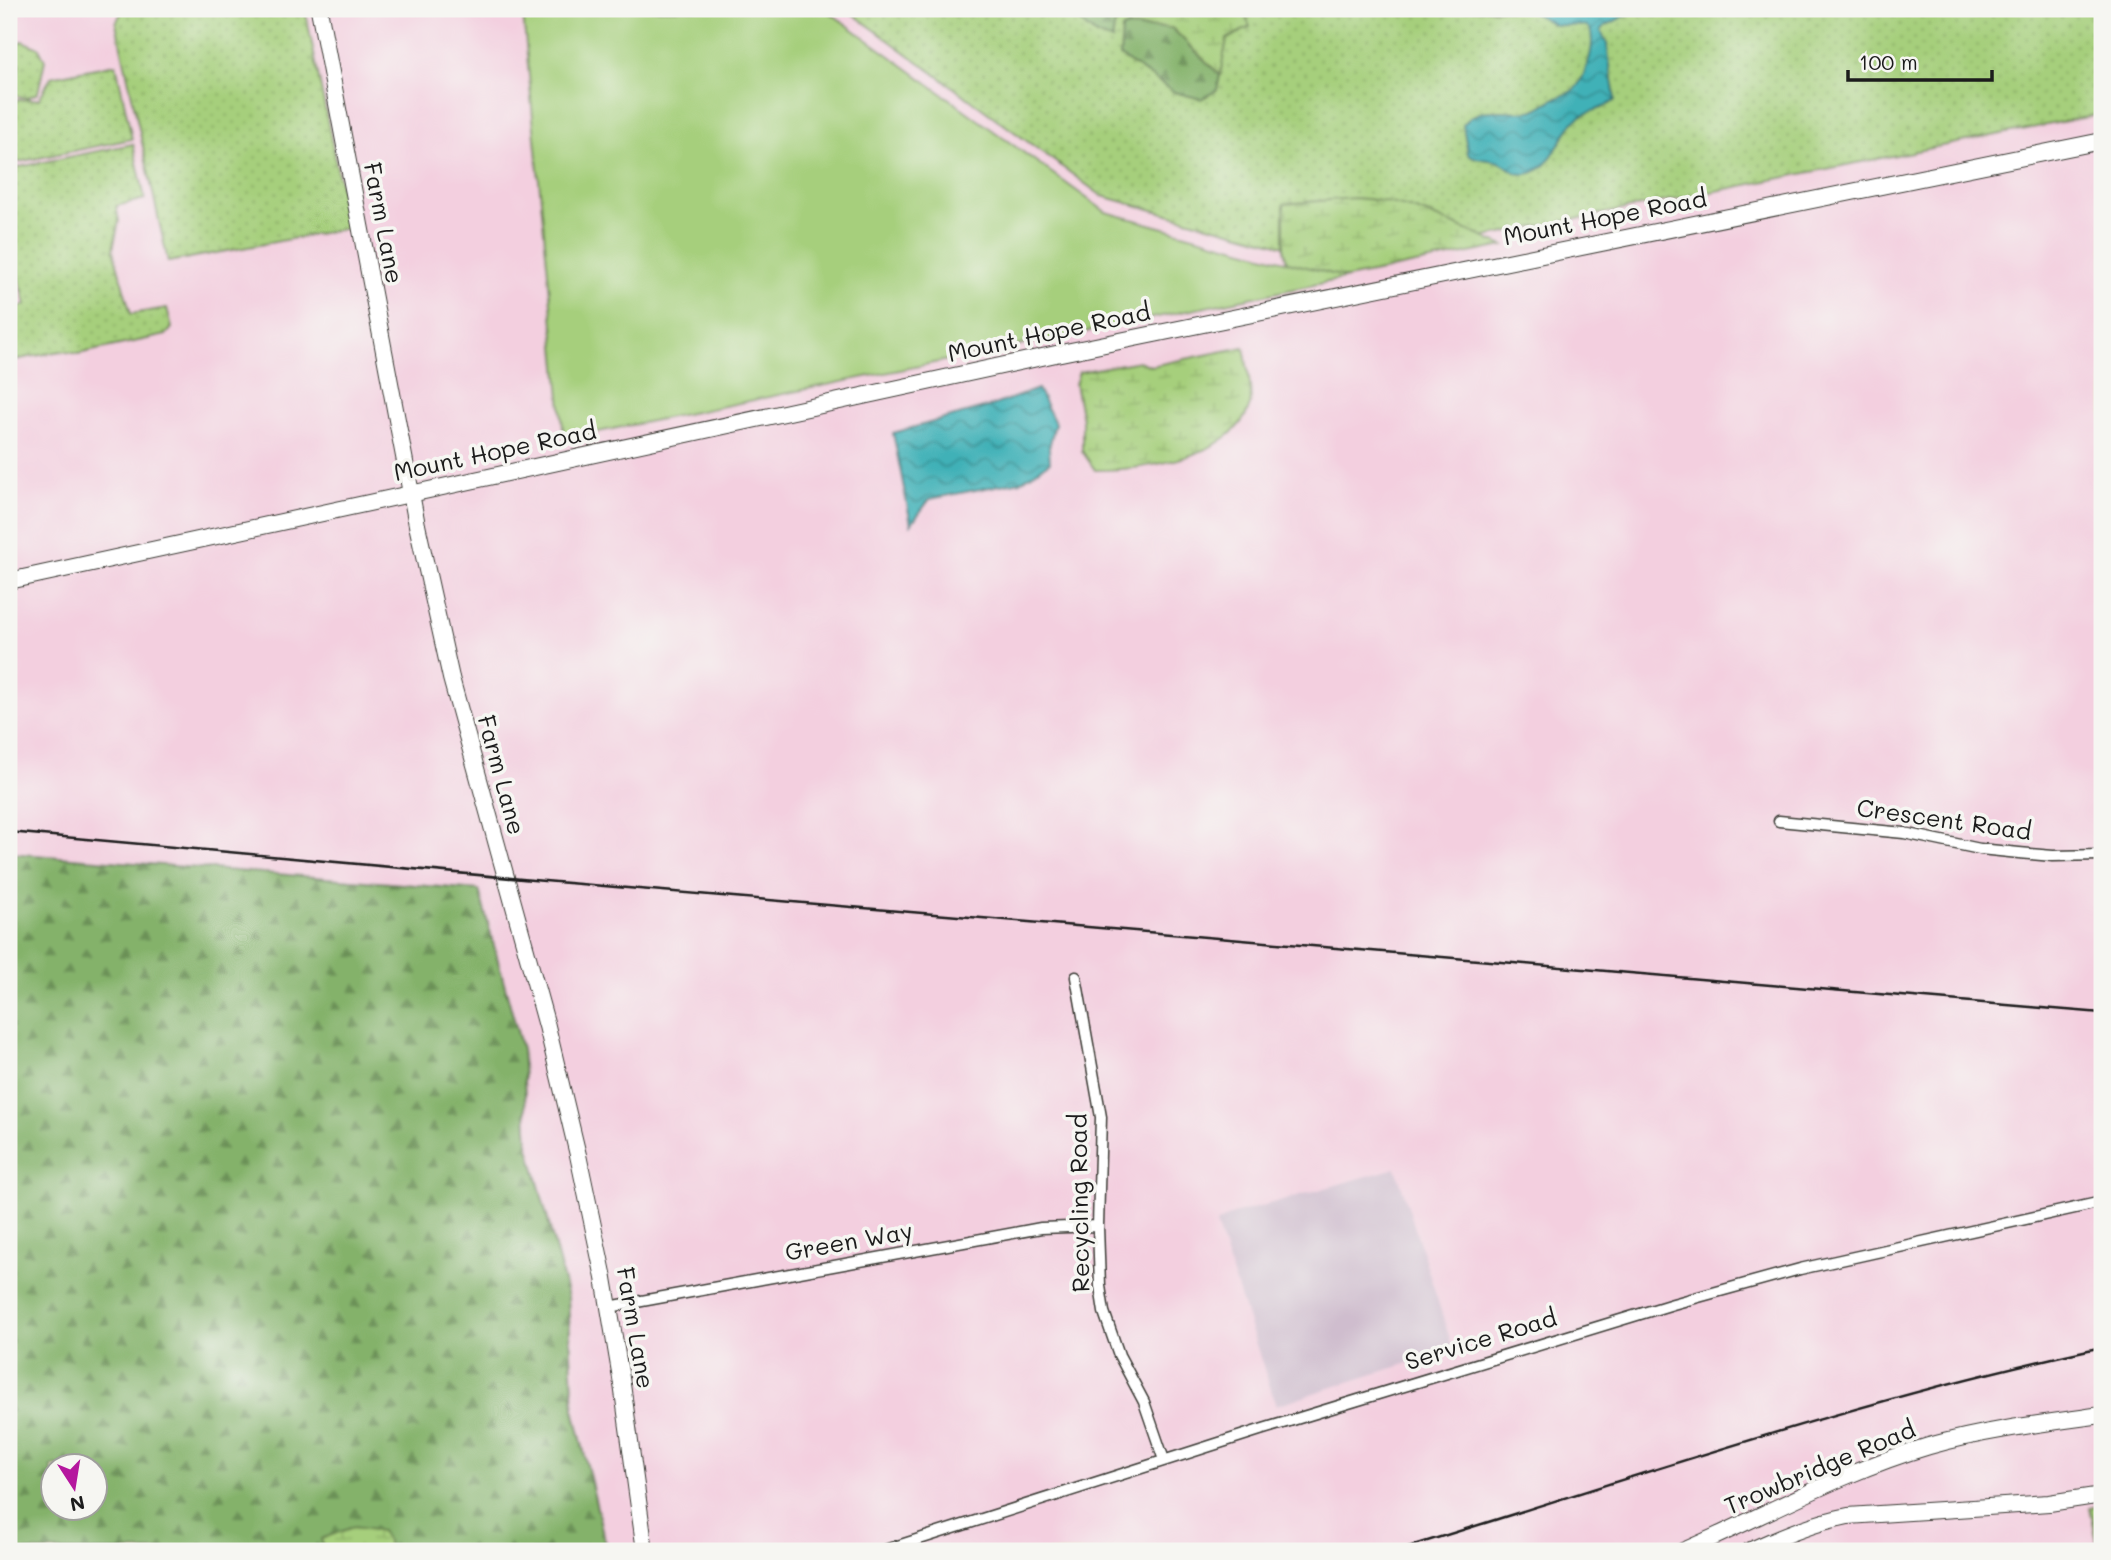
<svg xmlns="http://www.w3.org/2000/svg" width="2111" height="1560" viewBox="0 0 2111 1560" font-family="Mali,sans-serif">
<defs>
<pattern id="grass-dots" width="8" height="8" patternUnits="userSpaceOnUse" patternTransform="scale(1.75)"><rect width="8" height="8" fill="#a6cf7b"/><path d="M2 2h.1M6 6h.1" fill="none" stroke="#8eb16a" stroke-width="1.8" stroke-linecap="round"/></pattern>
<pattern id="forest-firs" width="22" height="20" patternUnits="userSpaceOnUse" patternTransform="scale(1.75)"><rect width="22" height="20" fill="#84b26b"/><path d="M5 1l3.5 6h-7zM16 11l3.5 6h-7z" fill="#6b9057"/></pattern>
<pattern id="wetland-marsh" width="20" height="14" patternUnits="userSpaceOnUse" patternTransform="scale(1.75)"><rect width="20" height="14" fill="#a6cf7b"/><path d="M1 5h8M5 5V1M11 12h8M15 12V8" fill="none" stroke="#8eb16a"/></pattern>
<pattern id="water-waves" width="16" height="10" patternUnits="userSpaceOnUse" patternTransform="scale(1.75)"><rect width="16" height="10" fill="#40b1b7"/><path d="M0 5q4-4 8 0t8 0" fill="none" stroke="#358f94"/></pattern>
</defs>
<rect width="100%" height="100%" fill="#f6f6f2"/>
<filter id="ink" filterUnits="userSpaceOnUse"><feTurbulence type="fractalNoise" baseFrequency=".0143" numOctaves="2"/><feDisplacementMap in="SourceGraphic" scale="14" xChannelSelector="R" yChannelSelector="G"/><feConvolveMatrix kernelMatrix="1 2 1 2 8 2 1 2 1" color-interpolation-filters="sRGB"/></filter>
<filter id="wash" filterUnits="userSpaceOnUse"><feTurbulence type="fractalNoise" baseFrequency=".00686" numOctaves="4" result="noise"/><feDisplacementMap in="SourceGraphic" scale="28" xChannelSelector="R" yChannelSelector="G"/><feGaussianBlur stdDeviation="1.57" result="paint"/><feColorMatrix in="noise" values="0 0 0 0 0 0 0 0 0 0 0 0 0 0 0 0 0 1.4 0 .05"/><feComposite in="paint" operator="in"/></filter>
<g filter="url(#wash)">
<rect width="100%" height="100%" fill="#e7e1be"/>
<path fill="#f3cfdf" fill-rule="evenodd" d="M9 9H2102V1551H9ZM52 1466H94V1508H52Z"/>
<path fill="#cfbdce" d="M1396 1168 1453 1349 1276 1405 1216 1224 1233 1214Z"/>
<path fill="url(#grass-dots)" stroke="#61764c" stroke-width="2" d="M123 9H240V11L305 9 349 228 168 262 116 23Z
M846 9H2102V114L1351 264 1102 196Z
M22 41 39 48 45 60 38 93 27 98 16 96 14 88 19 64 12 49 14 44Z
M116 64 132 139 9 164V80L13 100 39 99 51 77Z
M133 144 145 199 116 206 119 221 113 249 131 314 167 308 172 328 166 335 78 354 61 351 9 361V309L26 305 9 236V169Z"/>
<path fill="url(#forest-firs)" stroke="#506744" stroke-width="2" fill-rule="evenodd" d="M1055 9H1099L1115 22 1112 41 1096 35 1069 13Z
M1129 27 1172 28 1220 75 1217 90 1201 99 1174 92 1120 56 1122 29Z
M9 853 479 890 522 1049 528 1143 568 1297 574 1409 607 1551H9ZM52 1466H94V1508H52Z"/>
<path fill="url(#wetland-marsh)" stroke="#61764c" stroke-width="2" d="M1124 9H1243L1250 27 1227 39 1220 75 1172 28 1129 27Z
M1354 198C1406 200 1456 226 1504 246L1293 289 1284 250V204Z
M1244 347C1246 358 1253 396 1250 405 1234 458 1142 470 1095 470L1082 451V419L1075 384 1079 372 1139 361 1151 366Z
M353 1527 381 1531 389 1545 388 1551H324L321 1539Z"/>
<path fill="#a6cf7b" stroke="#61764c" stroke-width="2" d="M548 9H825L1106 212 1347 278 564 439 523 14Z
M2102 1504V1551H2099L2090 1507Z"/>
<path fill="url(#water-waves)" stroke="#2e666a" stroke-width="2" d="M1526 9H1638L1605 26 1601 31 1607 44 1615 100C1604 111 1588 109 1577 119 1560 134 1551 176 1522 174 1512 174 1507 164 1499 162 1486 158 1481 162 1468 154L1463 125C1481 102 1506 115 1530 111 1539 110 1546 102 1554 99 1575 92 1579 88 1587 66 1591 55 1594 41 1590 29L1586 26 1555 25Z
M1038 389 1055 423 1049 448 1050 462 1021 481 930 499 911 524 893 433 991 406Z"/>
</g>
<g filter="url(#ink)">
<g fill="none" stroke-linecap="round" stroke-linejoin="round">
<g stroke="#3a3a34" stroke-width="13">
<path id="street" d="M1779 821 1904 833 1980 849 2019 853 2053 856 2102 855
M1076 977 1101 1117 1098 1226 1100 1286 1104 1312 1119 1355 1144 1402 1164 1460
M609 1307 1041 1228 1098 1226
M882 1551 1260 1430 1673 1304 1800 1269 2102 1202"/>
</g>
<g stroke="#3a3a34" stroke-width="18">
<path id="secondary" d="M319 9 417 525 451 678 547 1026 578 1155 604 1278 622 1384 645 1551
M9 581 1056 354 2102 141
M1683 1551C1764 1516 1843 1471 1929 1446 1985 1430 2044 1423 2102 1415
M1749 1551C1782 1536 1813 1523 1848 1516L2049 1503 2102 1495"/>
</g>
<use href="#street" stroke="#fff" stroke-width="10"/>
<use href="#secondary" stroke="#fff" stroke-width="16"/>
<path stroke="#1c1c1c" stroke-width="2.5" d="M9 832 533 880 2102 1013
M1395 1551C1630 1479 1862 1398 2102 1347"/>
</g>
</g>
<g text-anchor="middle" stroke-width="7" stroke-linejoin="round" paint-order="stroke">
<g font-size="24" fill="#1c1c1c" stroke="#f6f6f2">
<text transform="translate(1605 218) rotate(-11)" y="8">Mount Hope Road</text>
<text transform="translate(383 223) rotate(79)" y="8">Farm Lane</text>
<text transform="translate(1049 333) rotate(-12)" y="8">Mount Hope Road</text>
<text transform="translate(495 452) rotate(-12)" y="8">Mount Hope Road</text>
<text transform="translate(501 775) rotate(75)" y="8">Farm Lane</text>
<text transform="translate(1944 820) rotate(8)" y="8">Crescent Road</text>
<text transform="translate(1080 1203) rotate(-91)" y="8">Recycling Road</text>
<text transform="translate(849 1242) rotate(-10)" y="8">Green Way</text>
<text transform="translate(635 1328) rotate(80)" y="8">Farm Lane</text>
<text transform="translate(1481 1340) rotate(-17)" y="8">Service Road</text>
<text transform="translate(1820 1468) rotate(-23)" y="8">Trowbridge Road</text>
</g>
</g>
<rect width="2111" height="1560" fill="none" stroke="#f6f6f2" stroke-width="35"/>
<g transform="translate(74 1487) rotate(168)"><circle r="33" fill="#f6f6f2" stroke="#9f9f9c" stroke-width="2"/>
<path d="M0-5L12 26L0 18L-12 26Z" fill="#b5179e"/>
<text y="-10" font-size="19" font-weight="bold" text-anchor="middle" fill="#1c1c1c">N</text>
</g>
<path d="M1848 70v10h144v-10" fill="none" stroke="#1c1c1c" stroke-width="3.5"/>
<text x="1859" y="70" font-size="21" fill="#1c1c1c" stroke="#f6f6f2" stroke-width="5" paint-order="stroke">100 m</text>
</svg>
